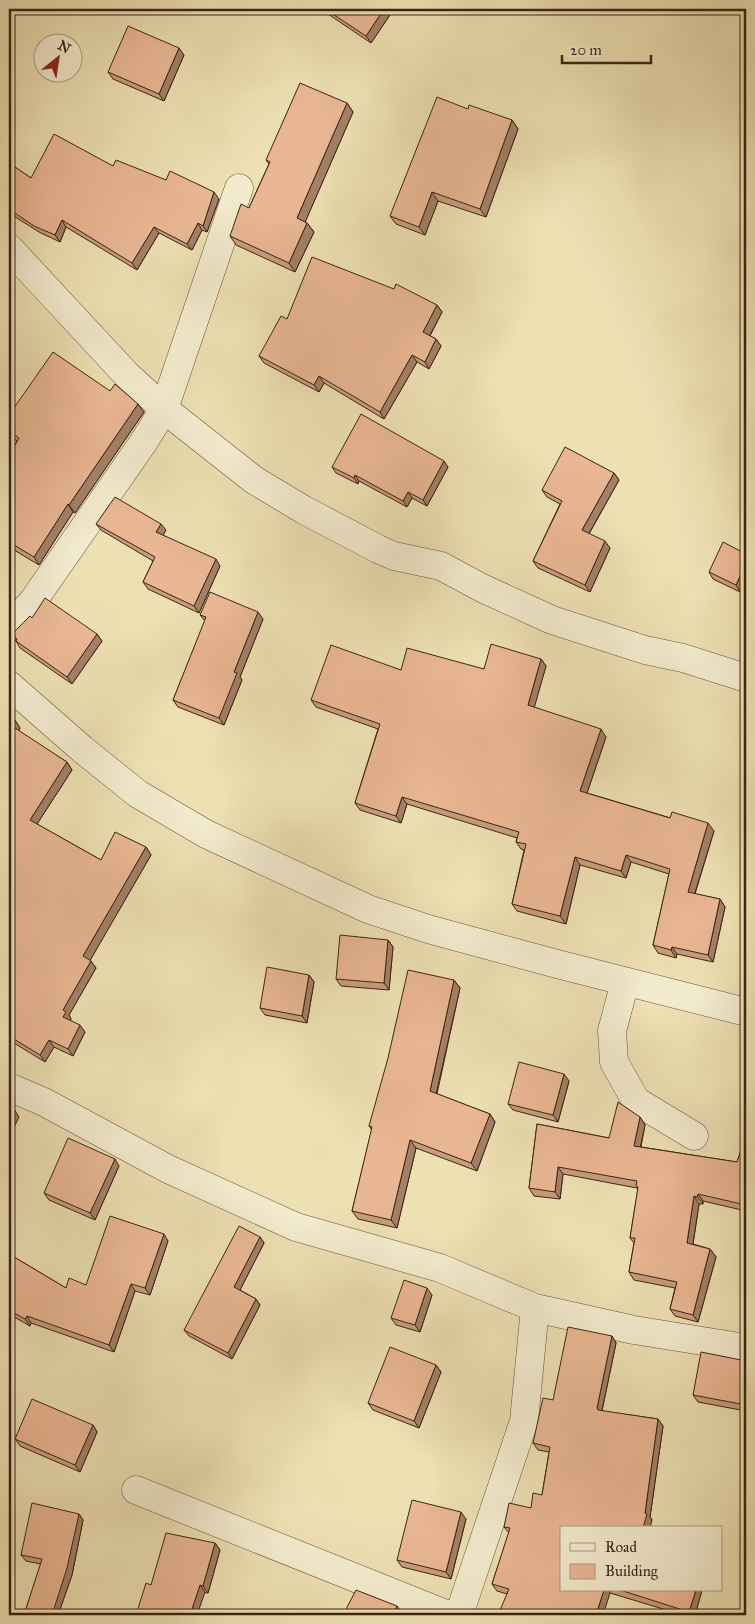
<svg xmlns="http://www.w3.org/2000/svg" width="755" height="1624" viewBox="0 0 755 1624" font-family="'IM FELL Great Primer',serif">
<rect width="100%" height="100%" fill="#ede0b3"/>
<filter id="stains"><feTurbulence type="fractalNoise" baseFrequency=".004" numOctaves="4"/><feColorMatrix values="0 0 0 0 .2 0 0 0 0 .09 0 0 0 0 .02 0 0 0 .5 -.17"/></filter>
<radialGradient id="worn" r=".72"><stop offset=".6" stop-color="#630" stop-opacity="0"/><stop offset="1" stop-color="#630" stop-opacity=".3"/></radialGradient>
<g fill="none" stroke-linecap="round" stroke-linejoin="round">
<g stroke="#6a533a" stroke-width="29">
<path id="minor" d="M9 248 127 375 164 409 254 480 304 510 378 549 394 556 441 566 482 588 552 620 645 650 683 658 746 678
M9 628 33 601 145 440 164 409 239 188
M9 685 82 749 138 794 206 834 368 909 428 929 561 965 746 1012
M625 982 612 1031 614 1062 636 1101 694 1136
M9 1087 44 1102 168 1169 296 1227 440 1268 535 1308 634 1330 746 1348
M136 1490 448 1615
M459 1615 524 1421 535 1308"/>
</g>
<use href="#minor" stroke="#f3ebce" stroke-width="28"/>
</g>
<path fill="#c89d7e" stroke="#3e2412" d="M324 9H394L371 43 328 14Z
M184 55 164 101 113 79 108 72Z
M347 103 353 112 305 222 307 223 314 232 295 272 236 245 230 236 249 208 269 164 266 160Z
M468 109 512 120 518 129 486 217 438 201 425 235 396 224 390 216Z
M9 163 31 178 113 166 166 180 219 199 207 232 202 230 192 250 159 233 137 270 66 227 60 242 39 232 9 213Z
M394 289 437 305 442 312 430 336 436 339 441 346 429 369 417 362 384 419 324 383 319 392 264 363 259 356 287 319Z
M110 391 144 412 75 513 73 512 39 565 9 547V456L17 441 9 435V415Z
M332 467H448L427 506 412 498 407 507 359 481 358 484 336 473Z
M614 473 619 480 589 534 610 548 590 592 538 568 533 561 560 504 547 497 542 490Z
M96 524 166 530 163 535 220 566 199 613 148 589 143 582 153 561 101 530Z
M746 554V580L740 592 713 579 709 572Z
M200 615 263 619 240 677 242 680 224 725 178 707 173 700 205 621Z
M32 618 97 634 102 641 72 684 20 648 12 634Z
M541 659 546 666 534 707 606 737 587 793 714 831 695 894 720 899 725 907 713 962 677 954 676 958 658 953 653 945 669 874 631 862 626 878 580 865 566 924 517 911 512 904 524 850 521 849 516 842 517 838 407 804 401 823 360 810 355 803 378 729 316 707 311 700 401 670 484 669Z
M9 716 20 728 18 731 67 762 72 770 37 824 101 860 146 847 151 855 90 960 96 968 69 1015 71 1019 70 1020 85 1032 73 1056 54 1047 45 1062 9 1040Z
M388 940 393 947 389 990 341 986 336 979Z
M309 975 314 982 307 1023 265 1015 260 1008Z
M454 980 460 988 437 1094 490 1114 495 1122 477 1171 416 1148 397 1228 358 1219 352 1211 372 1130 369 1126Z
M569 1081 558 1122 513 1110 508 1104Z
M640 1117 645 1125 641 1147 737 1162 746 1136V1211L703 1201V1204H699L693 1244 710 1249 716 1257 698 1322 675 1316 670 1309 675 1288 634 1280 629 1272 634 1243 630 1238 638 1189 637 1188 563 1174 560 1199 534 1196 529 1188 537 1124 609 1138Z
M119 1166 95 1220 49 1200 44 1193Z
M260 1237 264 1243 240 1290 256 1299 260 1305 232 1359 189 1336 184 1330Z
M168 1241 150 1295 135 1291 114 1352 31 1323 30 1326 9 1314V1254L66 1288 86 1285Z
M432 1295 420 1332 396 1325 391 1318Z
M612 1336 616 1343 602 1411 658 1419 663 1426 650 1517 652 1520 561 1590H702L695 1615H683L610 1593 507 1594 497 1591 492 1584 509 1533 504 1527 531 1508 542 1495 549 1452 538 1450 533 1443 553 1400Z
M746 1361V1411L698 1402 693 1395Z
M436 1365 441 1372 419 1428 373 1410 368 1403Z
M93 1425 97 1432 80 1472 20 1446 15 1439Z
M79 1514 83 1520 72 1575 58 1615H24L41 1564 26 1561 21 1555Z
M466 1519 451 1579 402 1567 397 1560Z
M215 1543 220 1550 208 1593 151 1585Z"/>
<path fill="#a38067" stroke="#3e2412" d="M384 9H394L371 43 366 36Z
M179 48 184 55 164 101 159 94Z
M347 103 353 112 303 227 297 218Z
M512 120 518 129 486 217 480 209Z
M214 192 219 199 207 232 203 226Z
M432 192 438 201 425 235 419 227Z
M62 220 66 227 60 242 55 235Z
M198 223 202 230 192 250 187 244Z
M307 223 314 232 295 272 289 263Z
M154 227 159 233 137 270 132 263Z
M437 305 442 312 428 339 423 332Z
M436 339 441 346 429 369 425 362Z
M412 355 417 362 384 419 380 412Z
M319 376 324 383 319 392 314 385Z
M138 404 144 412 75 513 69 505Z
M444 461 448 467 427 506 423 500Z
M614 473 619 480 587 537 582 530Z
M355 475 359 481 358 484 354 478Z
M408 492 412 498 407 507 403 501Z
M68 504 73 512 39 565 34 557Z
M161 524 166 530 161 539 156 532Z
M605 541 610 548 590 592 585 585Z
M216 559 220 566 199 613 194 606Z
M746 563V580L740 592 736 585Z
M9 597 12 602 9 605Z
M258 612 263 619 240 677 242 680 224 725 219 718 234 672Z
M97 634 102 641 72 684 67 677Z
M541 659 546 666 533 712 528 705Z
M15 720 20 728 17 734 12 726Z
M601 729 606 737 585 799 580 791Z
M67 762 72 770 35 827 30 820Z
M402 797 407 804 401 823 396 816Z
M708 823 714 831 693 899 688 892Z
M146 847 151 855 88 964 83 956Z
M626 855 631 862 626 878 621 871Z
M575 857 580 865 566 924 560 916Z
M720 899 725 907 713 962 708 955Z
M388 940 393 947 389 990 384 983Z
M672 947 677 954 676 958 671 950Z
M91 961 96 968 69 1015 71 1019 68 1024 63 1017V1010Z
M309 975 314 982 307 1023 302 1016Z
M454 980 460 988 435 1099 430 1091Z
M80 1025 85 1032 73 1056 68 1049Z
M49 1040 54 1047 45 1062 40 1055Z
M564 1074 569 1081 558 1122 553 1115Z
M14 1109 19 1117 9 1138V1119Z
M490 1114 495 1122 477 1171 471 1163Z
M640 1117 645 1125 639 1153 634 1146Z
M410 1140 416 1148 397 1228 391 1220Z
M115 1159 119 1166 95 1220 90 1213Z
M558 1167 563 1174 560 1199 555 1192Z
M698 1194 703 1201V1204L697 1197Z
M694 1196 699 1204 692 1250 687 1243Z
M164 1234 168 1241 150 1295 145 1288Z
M260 1237 264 1243 238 1294 234 1287Z
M710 1249 716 1257 698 1322 693 1315Z
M131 1284 135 1291 114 1352 109 1345Z
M427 1288 432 1295 420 1332 415 1325Z
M256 1299 260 1305 232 1359 228 1353Z
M27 1316 31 1323 30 1326 25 1319Z
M612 1336 616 1343 601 1415 597 1408Z
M436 1365 441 1372 419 1428 414 1421Z
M658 1419 663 1426 650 1517 652 1520 650 1528H643L645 1513Z
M93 1425 97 1432 80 1472 75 1465Z
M461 1512 466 1519 451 1579 446 1572Z
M79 1514 83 1520 72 1575 58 1615H52Z
M215 1543 220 1550 208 1593 203 1586Z
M200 1585 205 1592 197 1615H190Z
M604 1590H609L610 1593 603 1615H596Z
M696 1590H702L695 1615H691L689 1612Z
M397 1606 402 1613 401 1615H393Z"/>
<path fill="#e9b793" stroke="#3e2412" d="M325 9H384L366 36Z
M128 26 179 48 159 94 108 72Z
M300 83 347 103 297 218 307 223 289 263 230 236 241 204 249 208 270 162 266 160Z
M437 97 468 109 469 105 512 120 480 209 432 192 419 227 390 216Z
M54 134 113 166 116 160 166 180 170 171 214 192 203 226 198 223 187 244 154 227 132 263 62 220 55 235 34 226 9 209V163L31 178Z
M312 257 394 289 396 284 437 305 423 332 436 339 425 362 412 355 380 412 319 376 314 385 259 356 281 316 287 319Z
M53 352 110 391 115 384 138 404 69 505 68 504 34 557 9 542V456L19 438 9 431V415Z
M361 414 444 461 423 500 408 492 403 501 355 475 354 478 332 467Z
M565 447 614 473 582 530 605 541 585 585 533 561 562 501 542 490Z
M115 497 161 524 156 532 216 559 194 606 143 582 155 557 96 524Z
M723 542 746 554V563L736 585 709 572Z
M210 592 258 612 234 672 237 673 219 718 173 700 206 617 200 615Z
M45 598 97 634 67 677 16 641 17 639 12 634 30 616 32 618Z
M491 644 541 659 528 705 601 729 580 791 670 818 672 812 708 823 688 892 720 899 708 955 672 947 671 950 653 945 670 869 626 855 621 871 575 857 560 916 512 904 526 844 516 842 519 832 402 797 396 816 355 803 380 724 311 700 331 645 401 670 407 648 484 669Z
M9 716 15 720 12 726 67 762 30 820 101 860 115 832 146 847 83 956 91 961 63 1010 66 1012 63 1017 80 1025 68 1049 49 1040 40 1055 9 1036Z
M340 935 388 940 384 983 336 979Z
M267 967 309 975 302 1016 260 1008Z
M408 970 454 980 430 1091 490 1114 471 1163 410 1140 391 1220 352 1211 372 1127 369 1126 388 1058Z
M519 1062 564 1074 553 1115 508 1104Z
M618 1102 640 1117 634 1146 737 1162 746 1136V1205L698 1194 697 1197 694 1196 687 1243 710 1249 693 1315 670 1309 677 1282 629 1272 635 1238H630L638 1187 636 1186 637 1181 558 1167 555 1192 529 1188 537 1124 609 1138Z
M9 1106 14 1109 9 1119Z
M68 1138 115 1159 90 1213 44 1193Z
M110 1216 164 1234 145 1288 131 1284 109 1345 27 1316 25 1319 9 1310V1254L66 1288 69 1278 86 1285Z
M239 1226 260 1237 234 1287 256 1299 228 1353 184 1330Z
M404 1280 427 1288 415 1325 391 1318Z
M568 1327 612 1336 597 1408 598 1410 658 1419 645 1513 647 1514 643 1528H561V1590H604L596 1615H498L509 1589 492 1584 510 1528 504 1527 509 1503 531 1508 533 1493 542 1495 550 1447 533 1443 543 1398 553 1400Z
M390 1347 436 1365 414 1421 368 1403Z
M701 1352 746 1361V1405L693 1395Z
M32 1399 93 1425 75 1465 15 1439Z
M412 1500 461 1512 446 1572 397 1560Z
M32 1503 79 1514 67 1568 52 1615H24L42 1559 21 1555Z
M166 1533 215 1543 203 1586 200 1585 190 1615H136L146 1583 151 1585Z
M356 1590 397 1606 393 1615H343Z
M620 1590H696L689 1612Z"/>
<rect width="755" height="1624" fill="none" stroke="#ede0b3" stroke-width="30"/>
<rect x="10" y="10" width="735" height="1604" fill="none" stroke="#3e2412" stroke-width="2.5"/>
<rect x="15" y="15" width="725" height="1594" fill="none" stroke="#3e2412"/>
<rect x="560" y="1526" width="162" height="65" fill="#f3ebce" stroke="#ab9b83"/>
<rect x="570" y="1543" width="25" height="8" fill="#f3ebce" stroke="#ab9b83"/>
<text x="605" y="1552" font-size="15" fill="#3e2412">Road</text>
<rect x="570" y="1564" width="25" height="15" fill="#e9b793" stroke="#ab9b83"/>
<text x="605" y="1576" font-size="15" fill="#3e2412">Building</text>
<g transform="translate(58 58) rotate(30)"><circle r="24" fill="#f3ebce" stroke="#ab9b83"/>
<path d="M0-4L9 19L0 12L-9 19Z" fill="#8f2418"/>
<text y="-8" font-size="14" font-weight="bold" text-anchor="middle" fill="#3e2412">N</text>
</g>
<path d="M562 55v8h89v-8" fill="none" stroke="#3e2412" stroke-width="2.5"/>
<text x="570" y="55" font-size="15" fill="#3e2412" stroke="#f3ebce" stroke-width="4" paint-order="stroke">20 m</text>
<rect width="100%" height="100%" filter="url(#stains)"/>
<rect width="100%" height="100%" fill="url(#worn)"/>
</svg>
